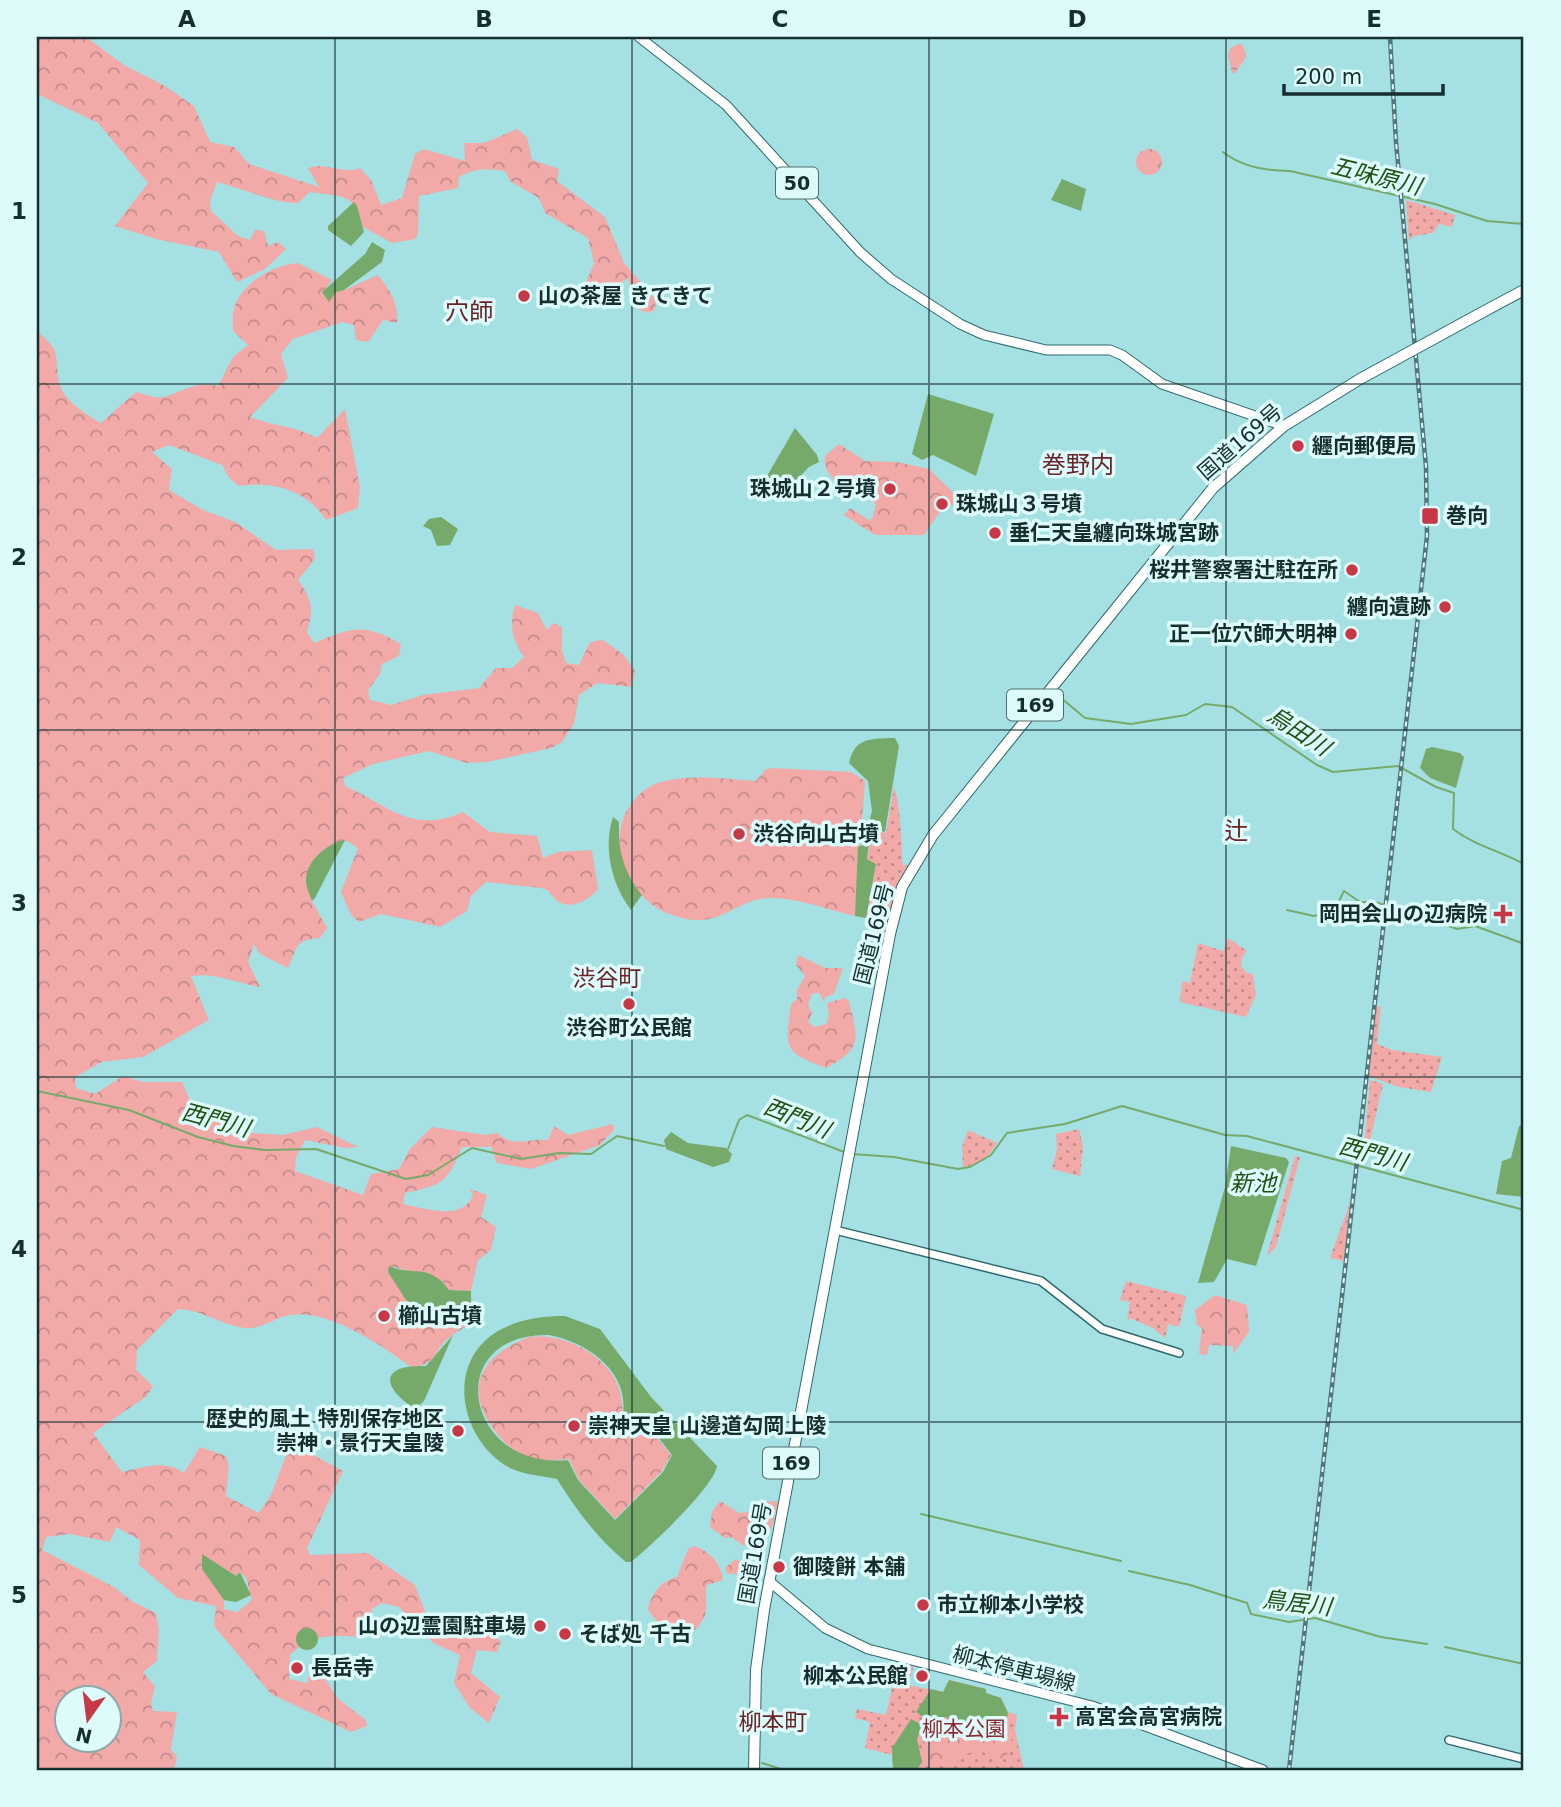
<svg xmlns="http://www.w3.org/2000/svg" width="1561" height="1807" viewBox="0 0 1561 1807" font-family="'DejaVu Sans','Noto Sans JP',sans-serif">
<defs>
<pattern id="grass-dots" width="8" height="8" patternUnits="userSpaceOnUse" patternTransform="scale(1.75)"><rect width="8" height="8" fill="#f2aaa9"/><path d="M2 2h.1M6 6h.1" fill="none" stroke="#c38b8a" stroke-width="1.8" stroke-linecap="round"/></pattern>
<pattern id="forest-crowns" width="20" height="18" patternUnits="userSpaceOnUse" patternTransform="scale(1.75)"><rect width="20" height="18" fill="#f2aaa9"/><path d="M2 6a3 3 0 1 1 6 0M12 15a3 3 0 1 1 6 0" fill="none" stroke="#c38b8a"/></pattern>
</defs>
<rect width="100%" height="100%" fill="#a5e0e3"/>
<path fill="url(#grass-dots)" d="M1406 200 1455 215 1452 227 1439 224 1433 233 1414 236 1409 240Z
M894 787C899 794 903 852 902 864L909 866 890 922 869 921 866 920 876 864 867 859 870 842H864L863 833 871 829 886 833Z
M1228 938 1247 951 1242 957 1241 966 1247 973 1253 974 1256 995 1246 1017 1180 1002 1182 981 1190 983 1198 943 1223 951Z
M1376 1006 1381 1007 1377 1044 1392 1050 1442 1057 1431 1092 1399 1087 1368 1076Z
M1370 1080 1383 1084 1370 1141 1364 1149Z
M1079 1129 1083 1146 1080 1176 1052 1169 1057 1149 1056 1134Z
M968 1130 997 1143 985 1160 963 1168 962 1147Z
M1295 1156 1300 1157 1276 1247 1267 1256Z
M1351 1200 1344 1261 1330 1258Z
M1126 1281 1186 1296 1179 1327 1168 1324 1165 1338 1153 1328 1130 1318 1127 1321 1130 1302 1120 1300Z
M898 1661 914 1665 908 1685 943 1692 949 1680 986 1689V1693L1001 1698 1008 1712 1017 1715 1015 1730 1024 1770H893L892 1755 865 1748 870 1722 855 1718 857 1709 886 1715Z"/>
<path fill="url(#forest-crowns)" fill-rule="evenodd" d="M37 37H86L124 65 165 86 194 106 210 142 234 147 249 164 319 187 308 168C326 162 343 175 360 168L371 180 381 205 402 198 415 154 424 149 465 161 464 143H484L517 129 527 137 532 160 559 169 557 181 605 217 624 263 656 299 655 310 647 313 636 308 628 278 620 283 613 295 583 290 594 263 588 238 545 213 539 198 510 181 505 171C487 168 475 168 459 177L458 188 419 196 418 234 415 239 392 243 363 227C354 192 342 197 310 192L298 203C277 204 241 188 217 182L210 201 211 211 238 236 250 240 255 230 264 231 268 246 278 242 286 249 265 269 237 282 219 252 156 239 115 226 148 183 98 123 37 94Z
M1240 43C1253 57 1241 62 1235 74L1232 72 1228 56 1230 48Z
M1136 162a13 13 0 1 1 26 0a13 13 0 1 1-26 0Z
M298 263 332 280 323 292 344 290 378 275C390 290 399 304 397 323L383 320 368 342 356 340 354 325 342 322 293 339 281 354 288 378 250 417C272 426 296 426 317 438L345 409 360 487 358 508 326 520C307 490 273 481 239 486L229 478 222 465 169 445 152 452 172 469 169 490 203 510 235 522 276 550 313 549 315 559 298 580C312 599 314 609 307 632L314 643C353 627 364 623 401 644L399 656 382 664 380 674 368 690 370 700 391 705 423 695 479 688 496 668H512L524 657C512 641 509 624 515 605L538 613 547 630 553 623 562 627V651L566 663 579 665 590 642 603 640 624 655 635 671 632 687 597 683 579 695 574 724 562 742 551 748 487 762 467 763 429 751 373 764 343 778 345 786C388 805 412 835 463 812L490 832 537 836 543 858 558 852 592 850 598 889C583 906 561 913 549 891L541 888 486 882 471 896 467 911 440 927 381 914 359 922 351 915 341 892 358 848 345 840 305 880 312 901 327 928 320 938C292 940 298 949 288 968L260 954 254 944 248 962 260 987C235 983 216 972 191 976L209 1020 143 1057 102 1062 75 1077 76 1088 95 1094 123 1076 143 1082H182L194 1109 223 1118 224 1131 283 1135 317 1127 358 1147 345 1148 305 1140 296 1157 295 1171 363 1195 371 1174 399 1169 410 1149 432 1127 485 1135 497 1133C515 1149 527 1138 548 1140L554 1126 568 1135 613 1124 614 1130 600 1145 531 1169 497 1163 491 1147H462C447 1183 443 1185 405 1193L403 1204C424 1208 463 1222 473 1195L470 1189 487 1195 481 1217 496 1227 491 1250 478 1260 471 1291 449 1290 442 1281 391 1266 388 1272 411 1305 460 1323 471 1301 479 1305 482 1313C472 1325 462 1327 450 1337 432 1350 440 1364 411 1367 382 1346 329 1309 291 1315 274 1317 262 1330 245 1328 221 1325 203 1310 178 1309L137 1350 136 1370 153 1386 147 1396 93 1433 122 1472C142 1467 166 1459 184 1473L200 1447 226 1456 229 1466 226 1496 259 1513 271 1495 289 1448 308 1452 343 1471 307 1548 310 1555 368 1553 415 1585 425 1611 445 1634 488 1631 501 1641 497 1652 477 1650 471 1673 500 1697 489 1723 470 1708 454 1683 460 1655 433 1643 399 1607 382 1603 372 1609 368 1626 360 1637C332 1635 311 1634 290 1655L289 1679 307 1683 314 1660 324 1661 322 1673 338 1699 366 1720 367 1726 351 1732 271 1694 214 1626 216 1606 178 1598 139 1565 140 1540 116 1527 110 1542 70 1534 46 1537 42 1550 114 1587 133 1602 156 1613 159 1630 157 1661 143 1672 155 1686 151 1704 153 1711 177 1712 171 1749 177 1757 174 1770H37V331C66 356 52 355 60 385 64 401 87 415 101 423L136 392C144 394 156 399 164 397 184 391 195 381 218 386L233 357 248 345 233 331C233 324 232 315 234 309 241 283 273 265 298 263ZM240 1572 246 1578 252 1600 237 1612 224 1609V1598L218 1589ZM66 1699H108V1741H66Z
M839 444 865 461 897 462 929 469 960 499 956 506 946 503 924 535H875L844 515 850 508 869 520 872 519 876 504C859 492 822 485 825 456Z
M771 768 851 772 865 781 855 916C829 910 798 898 771 898 732 898 721 934 669 914 620 895 599 823 646 789 671 771 726 779 756 781L765 770Z
M798 955 825 968H843L834 994 825 997 824 1002 819 993 812 994 808 1005 812 1013 808 1022 815 1027 826 1024 829 1015 827 1003 845 998 849 1001C858 1039 864 1048 826 1068 783 1052 785 1049 791 1004L797 999V990L805 976 796 965Z
M1215 1295 1247 1305 1249 1332 1233 1354V1346L1209 1345 1207 1355 1199 1354 1202 1328 1197 1325 1195 1310Z
M529 1337C573 1332 628 1366 622 1415L653 1433 671 1455 662 1471 615 1519 579 1480 569 1459C555 1460 539 1462 526 1456 510 1450 498 1437 490 1424 463 1381 488 1353 529 1337Z
M720 1501 739 1513 756 1511 759 1502 777 1501 778 1505 771 1529 744 1546 731 1537 725 1538 710 1527 712 1512Z
M695 1546C710 1552 721 1563 723 1580L707 1585C704 1597 710 1611 701 1623 682 1650 659 1628 648 1609 653 1591 660 1582 677 1577L688 1549Z
M736 1559 760 1574 751 1572 741 1584 738 1574H728L725 1568Z
M947 1719 981 1740 1013 1735 1006 1759C995 1759 984 1748 972 1753 957 1758 946 1770 928 1762 915 1742 922 1723 947 1719Z"/>
<path fill="#76aa6b" fill-rule="evenodd" d="M1062 179 1086 189 1081 211 1051 200Z
M354 202 357 206 364 232 351 246 328 230V226Z
M372 242 385 250 382 262 344 290 336 292 329 302 322 292 365 254Z
M928 394 994 414 976 476 933 455 922 460 912 454Z
M795 428 817 455 819 462 809 467 785 492 767 476Z
M441 517 458 529 450 545 437 546 431 530 423 526 429 519Z
M890 738H895L899 746 885 832 868 827 872 811 868 781 849 763C855 739 867 739 890 738Z
M1432 747 1460 753 1464 757 1456 788 1430 778 1420 768 1426 749Z
M613 817 619 822C618 852 624 872 642 895L631 910C611 884 603 847 613 817Z
M345 840 315 898 312 901C310 895 305 885 306 879 307 860 328 843 345 840Z
M869 842 867 859 876 864 866 918 855 916 858 847Z
M1524 1124V1197L1496 1194 1502 1161 1511 1158 1519 1126Z
M671 1132 688 1143 726 1148 732 1154 729 1162 713 1167 666 1149 664 1140Z
M1231 1146 1286 1158 1289 1162 1256 1266 1227 1259 1214 1282 1198 1283 1225 1187Z
M390 1266C412 1277 429 1262 449 1290L471 1291V1301L460 1323H441L437 1315 406 1300 388 1272Z
M565 1316 600 1329 651 1397 717 1466C714 1487 649 1548 631 1562H626C597 1538 577 1511 557 1479 543 1476 524 1475 510 1468 460 1441 444 1363 498 1331 519 1319 542 1316 565 1316ZM549 1335C587 1342 629 1371 623 1414L654 1432 672 1455 663 1472 615 1520 578 1480 568 1460C465 1471 440 1333 549 1335Z
M453 1335 424 1401 416 1409C406 1404 377 1382 397 1370 404 1366 417 1366 426 1366Z
M202 1554 236 1576 240 1572 251 1595 236 1602 224 1600 202 1569Z
M296 1639a11 11 0 1 1 22 0a11 11 0 1 1-22 0Z
M949 1680 986 1689V1693L1001 1698 1008 1713 1004 1730 995 1732 992 1736 975 1737 955 1718 940 1717 929 1721 916 1712 931 1689 943 1692Z
M911 1719 922 1725 917 1739 922 1762 917 1770H893L892 1748Z"/>
<g fill="none" stroke-linecap="round" stroke-linejoin="round">
<path stroke="#76aa6b" stroke-width="2" d="M1223 152C1242 167 1266 171 1290 171L1435 204 1487 221 1524 224
M1060 697 1085 718 1131 724 1186 715 1205 704 1232 707 1317 765 1333 772 1398 766 1436 787 1454 793 1453 829C1474 845 1500 851 1524 864
M1287 910 1314 916 1334 911 1344 891 1360 902H1374L1405 910 1457 929 1475 926 1522 943 1524 939
M37 1091 129 1110 198 1137 233 1146 265 1150 316 1149 406 1179 428 1175 472 1148 521 1159 559 1153 591 1154 617 1136 664 1146
M728 1149 739 1120 747 1115 847 1153
M852 1154 894 1157 958 1169 970 1167 991 1155 1007 1133 1065 1124 1122 1106 1225 1135 1247 1136 1524 1210
M921 1514 1121 1561
M1129 1571 1190 1585 1247 1603 1251 1614 1289 1622 1315 1618 1381 1637 1427 1644
M1445 1647 1524 1664
M762 1763 784 1770"/>
<g stroke="#2e686b" stroke-width="10">
<path id="minor" d="M835 1230 1041 1281 1102 1329 1179 1353
M1449 1740 1524 1759"/>
</g>
<g stroke="#2e686b" stroke-width="11">
<path id="major" d="M639 37 726 105 860 252 891 279 960 324 984 335 1046 350H1110L1122 355 1162 384 1284 426
M769 1581 825 1628 868 1649 1092 1706 1263 1770"/>
</g>
<g stroke="#2e686b" stroke-width="12">
<path id="highway" d="M1481 313 1524 290
M754 1770 756 1670 764 1610 890 934 902 887 933 835 1213 488 1284 426 1360 379"/>
</g>
<use href="#minor" stroke="#fff" stroke-width="7"/>
<use href="#major" stroke="#fff" stroke-width="9"/>
<use href="#highway" stroke="#fff" stroke-width="10"/>
<g stroke="#51777a" stroke-width="4.5">
<path id="rail" d="M1289 1770 1427 536 1426 467 1396 142 1390 37"/>
</g>
<use href="#rail" stroke="#defbfc" stroke-width="2" stroke-dasharray="5" stroke-linecap="butt"/>
<g stroke="#2e686b" stroke-width="12" stroke-linecap="butt">
<path id="highway-bridge" d="M1360 379 1481 313"/>
</g>
<use href="#highway-bridge" stroke="#fff" stroke-width="10"/>
</g>
<path fill="none" stroke="#162e30" stroke-width="2" stroke-opacity="0.55" d="M335 37V1770M632 37V1770M929 37V1770M1226 37V1770M37 384H1524M37 730H1524M37 1077H1524M37 1422H1524"/>
<g fill="#c73745" stroke="#defbfc" stroke-width="2.5">
<circle cx="524" cy="296" r="7"/>
<circle cx="1298" cy="446" r="7"/>
<circle cx="890" cy="489" r="7"/>
<circle cx="942" cy="504" r="7"/>
<rect x="1421" y="507" width="18" height="18" rx="3.5"/>
<circle cx="995" cy="533" r="7"/>
<circle cx="1352" cy="570" r="7"/>
<circle cx="1445" cy="607" r="7"/>
<circle cx="1351" cy="634" r="7"/>
<circle cx="739" cy="834" r="7"/>
<path d="M1499.5 903.5h7v7h7v7h-7v7h-7v-7h-7v-7h7z"/>
<circle cx="629" cy="1004" r="7"/>
<circle cx="384" cy="1316" r="7"/>
<circle cx="574" cy="1426" r="7"/>
<circle cx="458" cy="1431" r="7"/>
<circle cx="779" cy="1567" r="7"/>
<circle cx="923" cy="1605" r="7"/>
<circle cx="540" cy="1626" r="7"/>
<circle cx="565" cy="1634" r="7"/>
<circle cx="297" cy="1668" r="7"/>
<circle cx="922" cy="1676" r="7"/>
<path d="M1055.5 1706.5h7v7h7v7h-7v7h-7v-7h-7v-7h7z"/>
</g>
<g text-anchor="middle" stroke-width="7" stroke-linejoin="round" paint-order="stroke">
<g fill="#defbfc" stroke="#526c6d" stroke-width="2">
<rect x="776" y="167.5" width="42" height="31" rx="5"/>
<rect x="1007" y="689.5" width="56" height="31" rx="5"/>
<rect x="763" y="1447.5" width="56" height="31" rx="5"/>
</g>
<g font-size="19" font-weight="bold" fill="#162e30">
<text x="797" y="190">50</text>
<text x="1035" y="712">169</text>
<text x="791" y="1470">169</text>
</g>
<g font-size="21" font-weight="bold" fill="#162e30" stroke="#defbfc" text-anchor="start">
<text x="538" y="303">山の茶屋 きてきて</text>
<text x="1312" y="453">纒向郵便局</text>
<text x="876" y="496" text-anchor="end">珠城山２号墳</text>
<text x="956" y="511">珠城山３号墳</text>
<text x="1446" y="523">巻向</text>
<text x="1009" y="540">垂仁天皇纏向珠城宮跡</text>
<text x="1338" y="577" text-anchor="end">桜井警察署辻駐在所</text>
<text x="1431" y="614" text-anchor="end">纏向遺跡</text>
<text x="1337" y="641" text-anchor="end">正一位穴師大明神</text>
<text x="753" y="841">渋谷向山古墳</text>
<text x="1487" y="921" text-anchor="end">岡田会山の辺病院</text>
<text x="629" y="1035" text-anchor="middle">渋谷町公民館</text>
<text x="398" y="1323">櫛山古墳</text>
<text x="444" y="1426" text-anchor="end">歴史的風土 特別保存地区<tspan x="444" dy="24">崇神・景行天皇陵</tspan></text>
<text x="588" y="1433">崇神天皇 山邊道勾岡上陵</text>
<text x="793" y="1574">御陵餅 本舗</text>
<text x="937" y="1612">市立柳本小学校</text>
<text x="526" y="1633" text-anchor="end">山の辺霊園駐車場</text>
<text x="579" y="1641">そば処 千古</text>
<text x="311" y="1675">長岳寺</text>
<text x="908" y="1683" text-anchor="end">柳本公民館</text>
<text x="1075" y="1724">高宮会高宮病院</text>
</g>
<g font-size="21" fill="#162e30" stroke="#defbfc">
<text transform="translate(1240 442) rotate(-41)" y="7">国道169号</text>
<text transform="translate(874 934) rotate(-76)" y="7">国道169号</text>
<text transform="translate(755 1553) rotate(-80)" y="7">国道169号</text>
<text transform="translate(1014 1669) rotate(14)" y="7">柳本停車場線</text>
</g>
<g font-size="21" fill="#8d2932" stroke="#defbfc">
<text x="964" y="1736">柳本公園</text>
</g>
<g font-size="23" font-style="italic" fill="#1f5112" stroke="#defbfc">
<text transform="translate(1376 176) rotate(14)" y="8">五味原川</text>
<text transform="translate(1299 731) rotate(33)" y="8">烏田川</text>
<text transform="translate(797 1118) rotate(22)" y="8">西門川</text>
<text transform="translate(216 1120) rotate(15)" y="8">西門川</text>
<text transform="translate(1373 1154) rotate(15)" y="8">西門川</text>
<text x="1253" y="1191">新池</text>
<text transform="translate(1297 1603) rotate(7)" y="8">鳥居川</text>
</g>
<g font-size="23" fill="#6a2428" stroke="#defbfc">
<text x="607" y="986">渋谷町</text>
<text x="773" y="1730">柳本町</text>
</g>
<g font-size="24" fill="#6a2428" stroke="#defbfc">
<text x="469" y="320">穴師</text>
<text x="1078" y="473">巻野内</text>
<text x="1236" y="839">辻</text>
</g>
</g>
<rect width="1561" height="1807" fill="none" stroke="#defbfc" stroke-width="77"/>
<g transform="translate(88 1719) rotate(194)"><circle r="33" fill="#defbfc" stroke="#8ea9aa" stroke-width="2"/>
<path d="M0-5L12 26L0 18L-12 26Z" fill="#c73745"/>
<text y="-10" font-size="19" font-weight="bold" text-anchor="middle" fill="#162e30">N</text>
</g>
<path d="M1284 84v10h159v-10" fill="none" stroke="#162e30" stroke-width="3.5"/>
<text x="1295" y="84" font-size="21" fill="#162e30" stroke="#defbfc" stroke-width="5" paint-order="stroke">200 m</text>
<rect x="38" y="38" width="1484" height="1731" fill="none" stroke="#162e30" stroke-width="2.5"/>
<g font-size="23" text-anchor="middle" font-weight="bold" fill="#162e30">
<text x="187" y="27">A</text>
<text x="484" y="27">B</text>
<text x="780" y="27">C</text>
<text x="1077" y="27">D</text>
<text x="1374" y="27">E</text>
<text x="19" y="219">1</text>
<text x="19" y="565">2</text>
<text x="19" y="911">3</text>
<text x="19" y="1257">4</text>
<text x="19" y="1603">5</text>
</g>
</svg>
